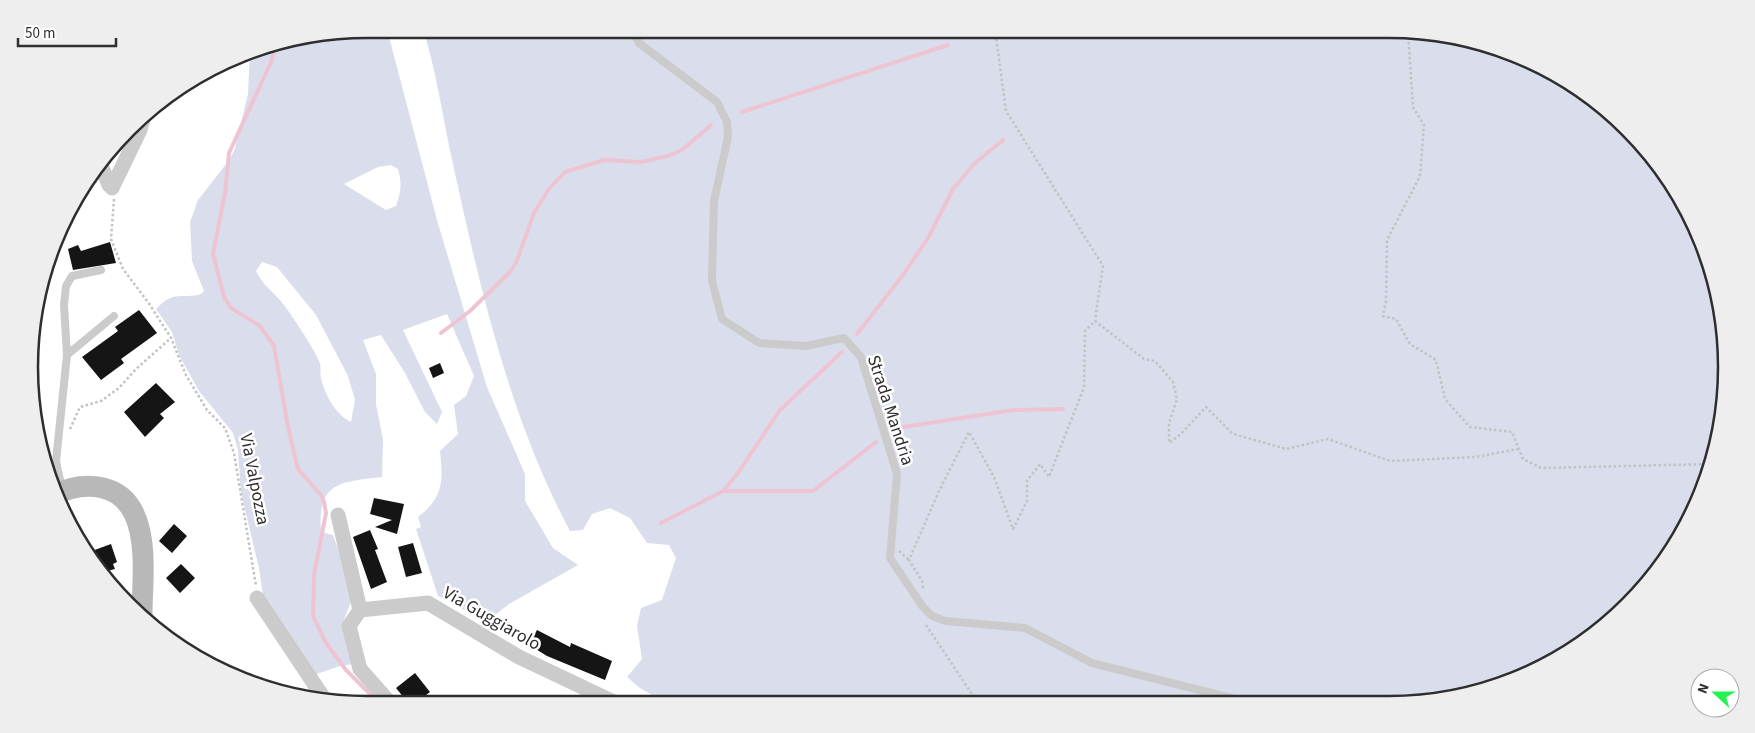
<svg xmlns="http://www.w3.org/2000/svg" width="1755" height="733" viewBox="0 0 1755 733" font-family="'Source Sans 3',sans-serif">
<rect width="100%" height="100%" fill="#fff"/>
<path fill="#dadeec" fill-rule="evenodd" d="M366 29H387L437 220 487 387 525 474V501L553 548 578 565 509 604 485 623 470 613 438 596 416 529 421 527 418 517C444 497 443 481 440 451L458 434 454 405 466 396 474 376 447 314 403 330 442 412 437 424 425 412 405 373 381 335 363 340 376 374V404L383 440 382 477C341 482 317 481 321 532L333 535 341 557 351 602 343 622 354 664 340 666 314 675 264 602 259 568 241 493 238 450 233 433 199 391 179 355 172 332 156 309C161 304 166 299 173 297 182 294 199 299 204 291L192 261 190 222 198 200 230 159 235 148 248 94 250 50 258 47ZM391 165 398 169C402 183 401 192 396 206L386 210 344 184 378 167ZM262 262 277 267 316 315 348 376 355 400 351 422C335 414 326 396 321 379 320 374 321 368 320 363 315 350 290 312 280 300 271 290 262 284 256 271Z
M423 29H1388L1497 47 1557 74 1611 112 1656 161 1691 217 1715 279 1726 344 1723 410 1708 475 1669 554 1611 621 1518 678 1433 701 665 703 640 688 627 677 642 659 637 626 641 608 662 600 676 558 669 545 647 543 630 518 610 508 592 514 583 530 570 531C508 415 479 283 451 155 442 113 436 70 423 29Z"/>
<g fill="none" stroke-linecap="round" stroke-linejoin="round">
<path stroke="#eec4d2" stroke-width="4" d="M275 44 272 60 229 153 225 193 213 254 224 297 231 308 260 326 274 346 288 427 298 469 321 495 324 502 326 513 314 575 313 616 326 643 346 670 380 704
M742 112 948 45
M441 333 470 311 510 272 516 263 534 213 549 189 565 172 604 160 641 162 668 156 682 150 711 125
M857 334 903 275 928 238 953 189 975 163 1003 140
M896 428 1014 410 1063 409
M723 491H813L876 442
M661 523 723 491 738 473 780 410 842 352"/>
</g>
<path fill="#151515" d="M110 242 116 263 73 270 68 249 78 245 81 251Z
M139 310 157 333 121 359 124 363 101 380 82 357 118 331 115 327Z
M440 363 444 373 433 378 429 368Z
M156 383 175 402 160 414 164 418 145 437 124 412Z
M374 498 404 504 397 534 375 527 392 520 370 514Z
M174 524 187 536 172 553 159 541Z
M370 530 378 549 375 550 387 582 371 589 353 537Z
M413 543 422 573 406 577 398 547Z
M111 544 117 562 113 564 115 569 103 572 92 551Z
M181 564 195 578 180 593 166 578Z
M537 630 570 647 571 643 612 661 605 680 547 656 529 645Z
M415 673 430 692 414 704H409L396 688Z"/>
<g fill="none" stroke-linecap="round" stroke-linejoin="round">
<path stroke="#c2c2c2" stroke-width="2.5" stroke-dasharray="2.5 2.5" stroke-linecap="butt" d="M995 29 1006 111 1103 266 1095 320
M1408 32 1413 107 1424 125 1420 176 1387 240 1386 301 1383 316 1396 319 1410 344 1436 360 1445 399 1470 427 1512 432 1523 459 1541 468 1711 464
M114 199 111 239 123 269 150 305 171 338 186 375 207 410 225 428 234 453 256 586
M70 429 80 407 101 401 119 388 136 369 171 338
M899 551 909 560
M923 588 922 581 909 560 938 493 969 432 994 477 1013 529 1027 501V481L1040 464 1049 477 1084 387 1085 331 1095 321 1144 359 1155 361 1173 382 1177 399 1169 423V443L1181 434 1206 407 1233 434 1286 449 1328 439 1390 461 1476 457 1518 449
M926 625 978 703"/>
<path stroke="#cbcbcb" stroke-width="8" d="M632 29 639 43 717 102 727 122 728 137 714 201 712 281 722 319 759 343 806 346 844 338 861 357 897 474 890 558 923 607 932 616 946 621 1025 628 1092 663 1247 702
M67 355 114 316
M62 489 56 461 67 355 64 305 66 286 72 276 101 270"/>
<path stroke="#cbcbcb" stroke-width="15" d="M101 165 109 185 112 188 140 130 145 112
M338 515 360 610
M257 598 323 697
M391 704 360 669 349 626 360 610 428 603 519 657 618 704"/>
<path stroke="#b8b8b8" stroke-width="21" d="M54 495C70 487 86 484 103 488 154 500 142 576 142 614"/>
</g>
<g text-anchor="middle" stroke-width="5" stroke-linejoin="round" paint-order="stroke">
<g font-size="18" fill="#2e2e2e" stroke="#fff">
<text transform="translate(891 410) rotate(72)" y="6">Strada Mandria</text>
<text transform="translate(255 479) rotate(79)" y="6">Via Valpozza</text>
<text transform="translate(492 618) rotate(30)" y="6">Via Guggiarolo</text>
</g>
</g>
<path d="M0 0H1755V733H0ZM367 38H1389A329 329 0 0 1 1718 367V367A329 329 0 0 1 1389 696H367A329 329 0 0 1 38 367V367A329 329 0 0 1 367 38Z" fill="#eee" fill-rule="evenodd"/>
<path fill="none" stroke="#2e2e2e" stroke-width="2.5" d="M367 38H1389A329 329 0 0 1 1718 367V367A329 329 0 0 1 1389 696H367A329 329 0 0 1 38 367V367A329 329 0 0 1 367 38Z"/>
<g transform="translate(1715 693) rotate(291)"><circle r="24" fill="#ffffff" stroke="#ababab"/>
<path d="M0-4L9 19L0 12L-9 19Z" fill="#22f350"/>
<text y="-8" font-size="14" font-weight="bold" text-anchor="middle" fill="#2e2e2e">N</text>
</g>
<path d="M18 38v8h98v-8" fill="none" stroke="#2e2e2e" stroke-width="2.5"/>
<text x="25" y="38" font-size="15" fill="#2e2e2e" stroke="#ffffff" stroke-width="4" paint-order="stroke">50 m</text>
</svg>
